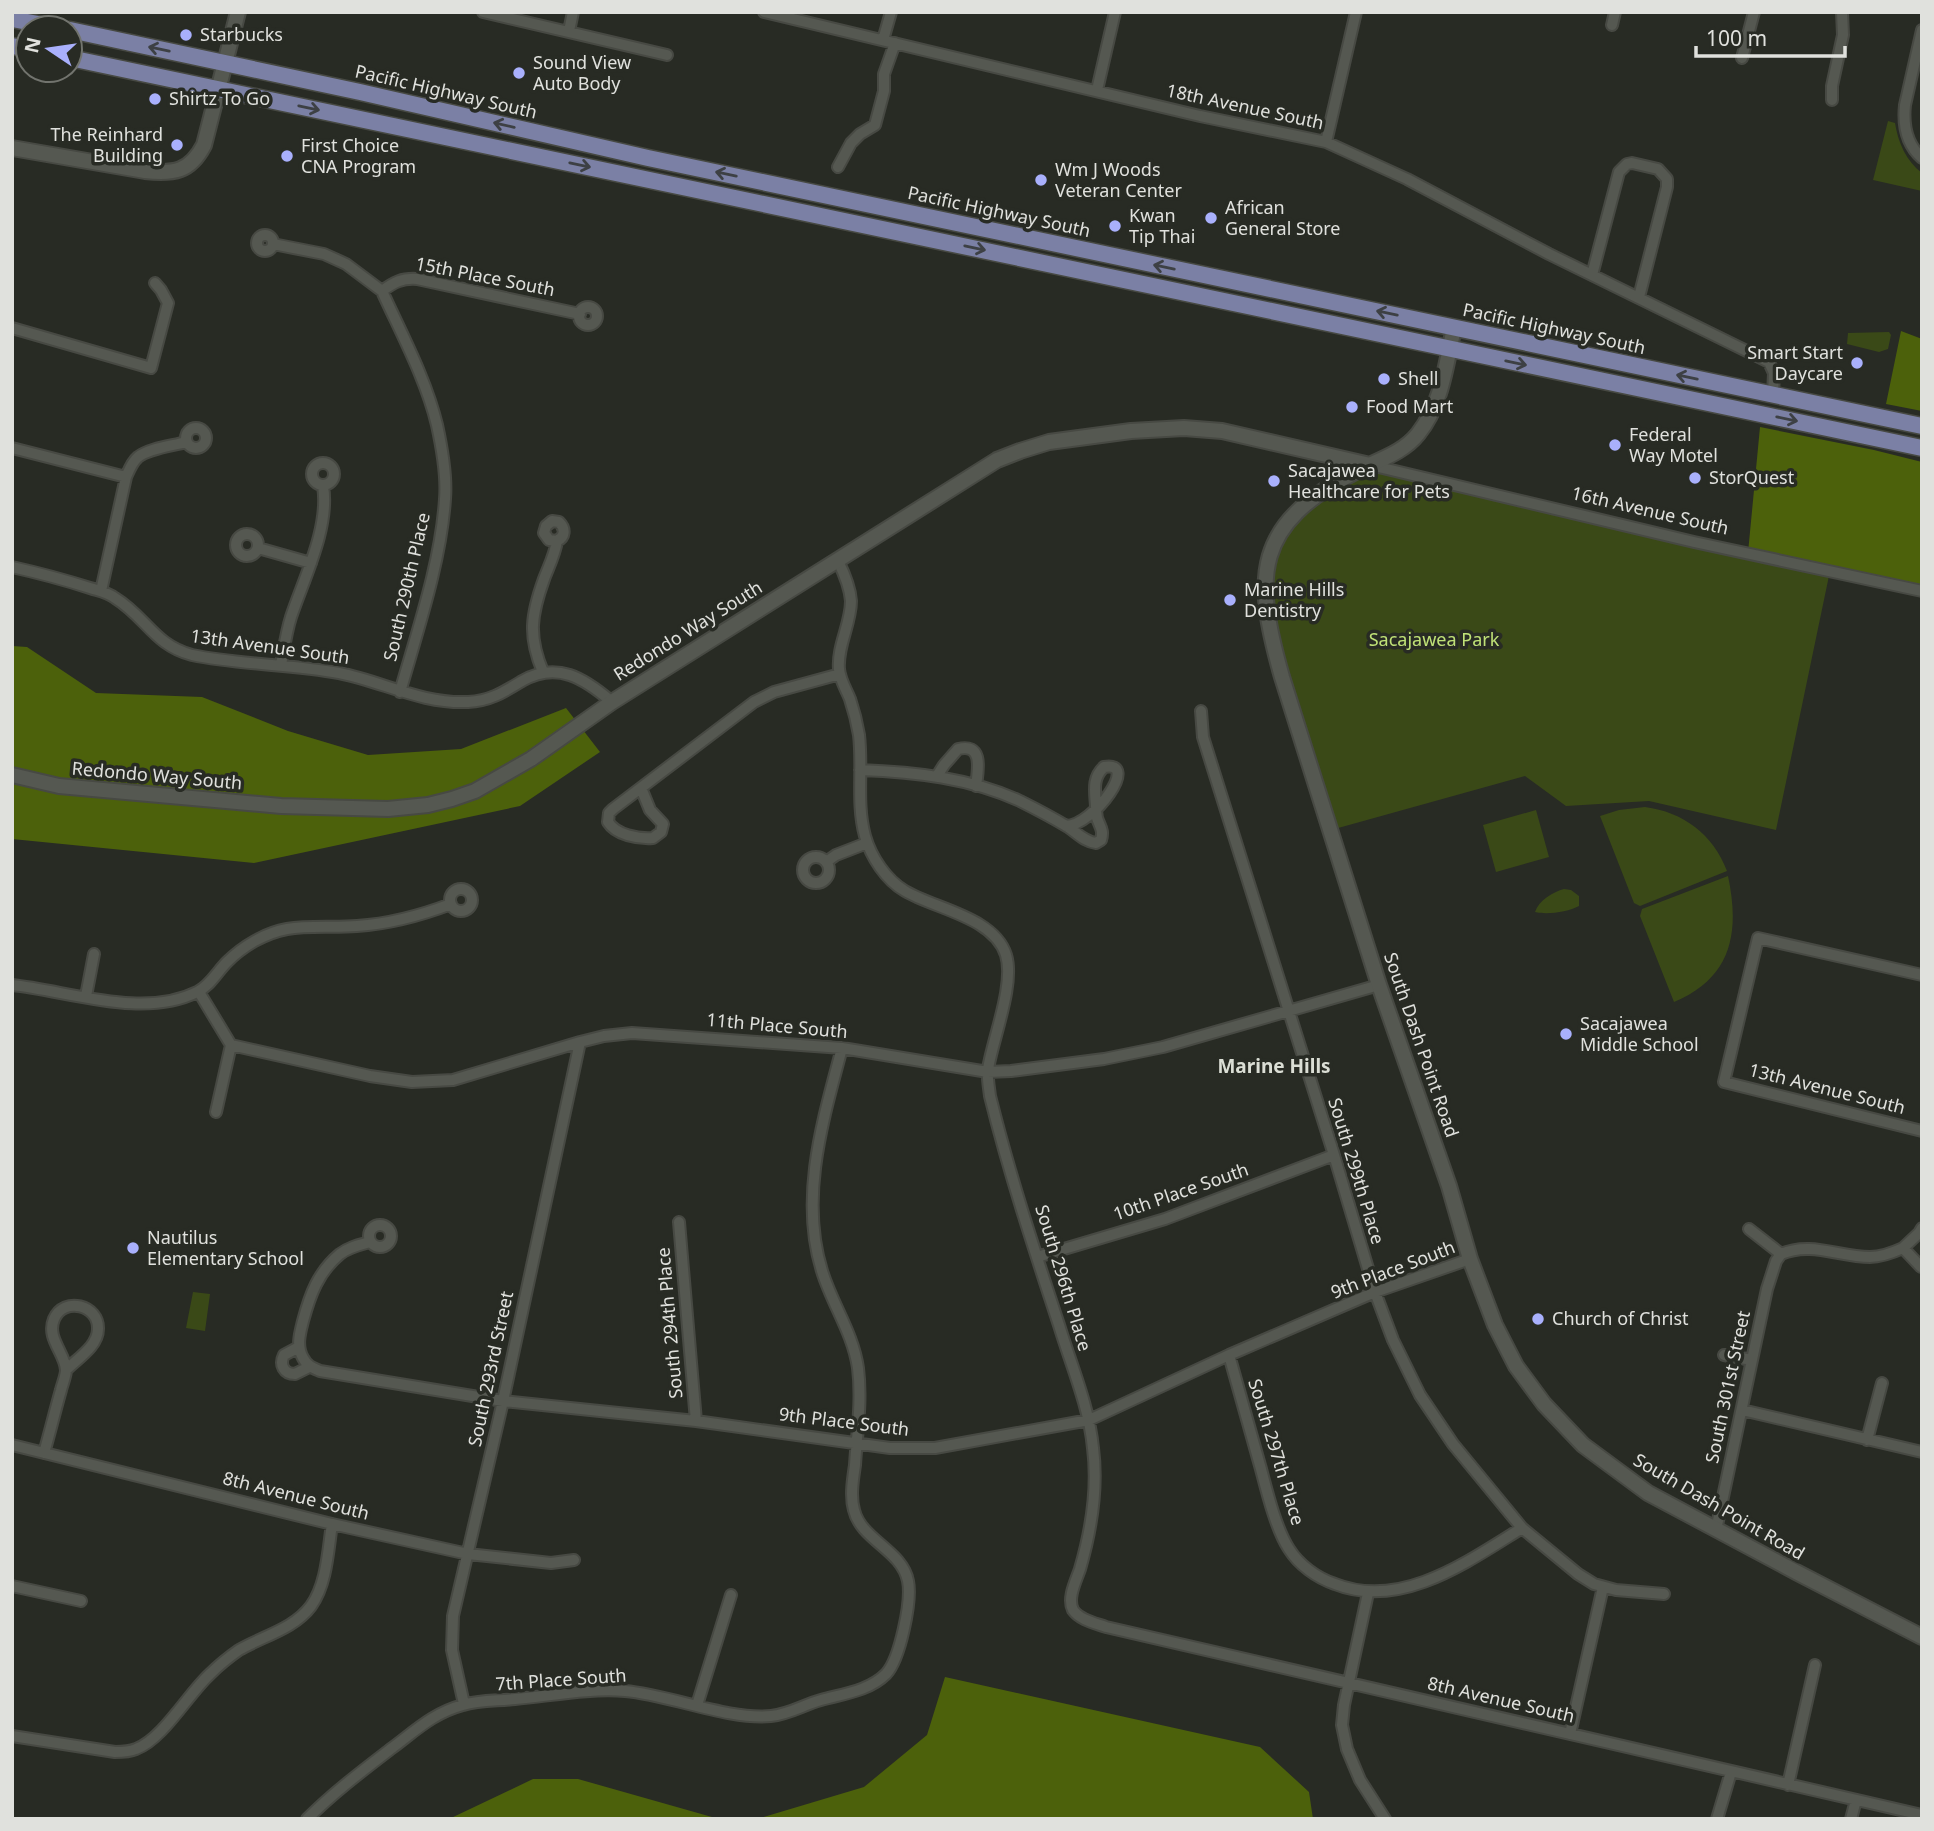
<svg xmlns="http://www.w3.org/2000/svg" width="1934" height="1831" viewBox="0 0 1934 1831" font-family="'Noto Sans',sans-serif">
<rect width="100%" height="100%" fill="#282b24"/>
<path fill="#3a4917" d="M1888 121 1895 123C1898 142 1906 161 1922 173V191L1873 180Z
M1889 332 1891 335 1888 349 1879 352 1847 344 1848 333Z
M1362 468 1830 571 1776 830 1649 801 1566 806 1525 776 1331 830 1265 596 1282 528Z
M1645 807C1683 812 1713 834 1727 871L1640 906 1634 903 1600 816 1619 810Z
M1536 810 1549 857 1496 872 1483 825Z
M1728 876C1740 932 1732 978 1674 1002L1640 916 1642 909Z
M1564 889 1571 890 1579 896V906C1568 912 1547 915 1535 912 1539 900 1553 892 1564 889Z
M193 1292 210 1294 205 1331 186 1328Z"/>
<path fill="#4c610b" d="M1901 331 1922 339V411L1886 404Z
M1760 427 1874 450 1922 462V591L1748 553Z
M12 646 27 647 96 693 202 697 288 731 368 755 461 749 566 708 600 752 520 806 254 863 12 839Z
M945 1677 1260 1747 1309 1792 1313 1819H757L864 1787 927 1735Z
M533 1779H578L719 1819H449Z"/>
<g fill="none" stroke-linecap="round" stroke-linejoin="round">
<g stroke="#474943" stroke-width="14">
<path id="street" d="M483 12 667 55
M764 12 1200 116 1326 142 1407 179 1549 254 1769 362 1774 373 1773 395
M1612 25 1615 12
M1922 30 1905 105C1903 124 1906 144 1922 158
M569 31 573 12
M883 40 891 12
M1742 58 1754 12
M1097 90 1115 12
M1832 100V86L1843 35 1842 12
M1326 142 1356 12
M838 167 851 143 860 134 875 125 884 91V74L895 43
M257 243a8 8 0 1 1 16 0a8 8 0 1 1-16 0Z
M273 244 324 254 346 264 382 291C394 282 402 278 417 279L580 314
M1592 275 1619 172 1627 164 1632 163 1658 169 1667 179V187L1639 297
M382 291C401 333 426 379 437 425 442 448 447 475 445 499 441 562 417 632 400 692
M579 316a9 9 0 1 1 18 0a9 9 0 1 1-18 0Z
M12 328 151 368 168 303 161 290 155 283
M186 438a10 10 0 1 1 20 0a10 10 0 1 1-20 0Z
M12 448 126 477
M312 474a11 11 0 1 1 22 0a11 11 0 1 1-22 0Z
M1370 465 1694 542 1922 591
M236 545a11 11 0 1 1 22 0a11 11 0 1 1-22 0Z
M258 548 311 563
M838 561C844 573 850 587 851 601 851 624 837 646 839 669 840 680 846 689 850 699 854 711 857 723 859 735 863 769 856 803 865 836 871 857 886 880 905 891 935 909 994 917 1006 955 1015 984 993 1038 988 1069 987 1078 989 1087 990 1096 1009 1173 1034 1249 1059 1325 1071 1365 1089 1406 1093 1448 1098 1487 1091 1531 1080 1569 1076 1581 1067 1598 1073 1610 1080 1620 1095 1623 1106 1627L1922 1815
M12 567C39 573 65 580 90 588 99 591 107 592 115 598 146 617 154 645 192 655 240 665 291 664 339 673 384 682 421 704 468 702 490 701 504 692 522 681 557 661 584 678 612 702
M101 591 126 477C129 470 132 462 138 457 150 448 172 446 186 442
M281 665C284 649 286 633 291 617 304 578 330 527 323 486
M543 672C528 636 531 615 544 579 549 566 555 554 557 541 565 537 566 529 559 522L552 521 546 526 544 533 549 540 557 541
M1201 711 1203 737 1334 1155 1375 1292 1393 1340 1420 1395 1453 1444 1522 1528 1578 1574 1594 1584 1616 1590 1664 1594
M860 770C915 772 970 778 1020 801 1036 809 1053 818 1068 827 1077 833 1085 842 1096 843L1101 840C1104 830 1100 827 1097 818 1096 813 1096 810 1096 806 1095 791 1092 778 1104 767 1141 760 1094 825 1066 826
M937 776 944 765 958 749C984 743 978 770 976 786
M641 788 650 810 663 824 661 832 653 838C638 839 616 835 608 822L609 813 613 809 754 702 774 692 840 674
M803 870a13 13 0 1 1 26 0a13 13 0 1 1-26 0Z
M826 862 836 855 867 843
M450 900a11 11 0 1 1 22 0a11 11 0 1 1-22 0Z
M1922 975 1758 938 1724 1082 1922 1131
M12 985C69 991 143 1019 197 992 210 986 217 972 227 962 243 946 265 933 287 929 310 925 334 928 357 926 388 924 422 915 451 904
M199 992 231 1045 370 1076 412 1082 453 1080 580 1042 604 1036 632 1033 842 1048 988 1072 1011 1071 1104 1059 1163 1047 1379 985
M86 996 94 954
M216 1112 231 1045
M679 1222 696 1421
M369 1236a11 11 0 1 1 22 0a11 11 0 1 1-22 0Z
M1749 1229 1781 1254
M370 1242C359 1245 349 1247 340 1254 318 1272 310 1295 303 1321 300 1333 296 1346 303 1358 307 1366 313 1368 320 1371L503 1401 696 1421 890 1448H935L1089 1420 1229 1355 1375 1292 1470 1259
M1903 1248 1919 1233 1922 1228
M1781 1254C1811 1241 1839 1257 1870 1257 1882 1257 1892 1253 1903 1248L1921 1267
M1037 1257 1165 1219 1334 1155
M299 1347 284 1355C279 1365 284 1374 295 1374L309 1367
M1229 1355C1240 1393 1250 1431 1261 1469 1267 1492 1276 1529 1289 1549 1299 1565 1317 1578 1335 1584 1401 1610 1467 1562 1522 1528
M1724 1355 1752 1360
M1742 1410 1922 1452
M1867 1440 1882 1383
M12 1445 332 1524 468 1554 551 1563 574 1560
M44 1453C50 1432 55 1411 61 1390 62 1385 66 1376 66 1370 65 1353 46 1338 54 1319 64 1296 99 1305 98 1329 98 1346 78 1358 66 1370
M1716 1530 1767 1289 1776 1261 1781 1254
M12 1586 81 1601
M1368 1593 1344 1705 1342 1725 1347 1749 1360 1780 1385 1819
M464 1704 452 1650 453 1616 503 1401 580 1042
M697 1705 731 1595
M1570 1734 1603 1587
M12 1736 115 1752C122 1752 129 1752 136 1749 163 1739 188 1694 210 1674 219 1665 229 1657 239 1650 263 1636 294 1629 311 1606 327 1584 328 1550 332 1524
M1788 1785 1815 1665
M307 1819C333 1793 362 1771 392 1748 415 1731 433 1713 463 1705 479 1700 498 1701 515 1699 550 1696 589 1688 625 1691 671 1695 727 1720 771 1716 790 1714 803 1705 821 1700 843 1694 869 1691 886 1674 900 1659 912 1601 908 1581 902 1550 861 1540 854 1510 850 1496 853 1479 855 1465 857 1433 862 1400 858 1368 853 1333 832 1304 822 1271 799 1197 823 1120 842 1048
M1717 1819 1731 1772
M1851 1819 1856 1800"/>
</g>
<g stroke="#474943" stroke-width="18">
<path id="secondary" d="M12 148 145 171C174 174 190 172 204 145L238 12
M1454 328C1446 364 1442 404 1418 434 1402 454 1377 460 1355 472 1254 525 1253 575 1282 677L1379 985 1449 1186 1470 1259 1495 1325 1516 1366 1544 1404 1583 1445 1648 1493 1798 1573 1922 1637
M12 775 59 786 281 806 388 809 428 805 452 799 475 791 531 759 612 702 997 460 1020 451 1049 442 1131 431 1184 428 1222 431 1370 465"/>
</g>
<g stroke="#474943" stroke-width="19">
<path id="primary" d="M12 19 59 28
M70 30 360 92 648 158 1922 426
M12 46 28 49
M70 58 1922 448"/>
</g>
<use href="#street" stroke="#555851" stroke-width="10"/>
<use href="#secondary" stroke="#555851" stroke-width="14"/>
<use href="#primary" stroke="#7b80a5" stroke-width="16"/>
</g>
<defs><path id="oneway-shaft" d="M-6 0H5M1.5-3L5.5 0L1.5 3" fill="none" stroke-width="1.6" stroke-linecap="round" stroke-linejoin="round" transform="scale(1.75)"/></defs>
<g stroke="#3d4044">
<use href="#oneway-shaft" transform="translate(159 49) rotate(-168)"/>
<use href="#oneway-shaft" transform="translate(309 108) rotate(12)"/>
<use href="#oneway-shaft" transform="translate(504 125) rotate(-167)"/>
<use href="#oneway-shaft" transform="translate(580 165) rotate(12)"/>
<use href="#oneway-shaft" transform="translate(726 174) rotate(-168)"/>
<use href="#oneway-shaft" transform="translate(975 248) rotate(12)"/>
<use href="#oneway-shaft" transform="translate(1164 267) rotate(-168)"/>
<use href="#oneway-shaft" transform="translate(1387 313) rotate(-168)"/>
<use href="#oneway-shaft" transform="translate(1516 363) rotate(12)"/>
<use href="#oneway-shaft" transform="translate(1687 377) rotate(-168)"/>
<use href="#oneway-shaft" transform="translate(1787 419) rotate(12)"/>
</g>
<g fill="#a9b0fc" stroke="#282b24" stroke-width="2.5">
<circle cx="186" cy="35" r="7"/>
<circle cx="519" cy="73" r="7"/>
<circle cx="155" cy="99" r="7"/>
<circle cx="177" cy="145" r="7"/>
<circle cx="287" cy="156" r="7"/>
<circle cx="1041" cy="180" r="7"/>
<circle cx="1211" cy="218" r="7"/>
<circle cx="1115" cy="226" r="7"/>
<circle cx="1857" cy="363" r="7"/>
<circle cx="1384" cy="379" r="7"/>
<circle cx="1352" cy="407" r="7"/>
<circle cx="1615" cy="445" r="7"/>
<circle cx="1695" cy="478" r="7"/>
<circle cx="1274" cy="481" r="7"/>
<circle cx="1230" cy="600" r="7"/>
<circle cx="1566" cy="1034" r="7"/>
<circle cx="133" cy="1248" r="7"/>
<circle cx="1538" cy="1319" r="7"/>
</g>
<g text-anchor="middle" stroke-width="7" stroke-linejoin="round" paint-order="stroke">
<g font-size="18" fill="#e0e1dd" stroke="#282b24" text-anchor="start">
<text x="200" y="41">Starbucks</text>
<text x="533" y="69">Sound View<tspan x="533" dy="21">Auto Body</tspan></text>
<text x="169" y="105">Shirtz To Go</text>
<text x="163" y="141" text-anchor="end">The Reinhard<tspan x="163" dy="21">Building</tspan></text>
<text x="301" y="152">First Choice<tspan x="301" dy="21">CNA Program</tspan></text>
<text x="1055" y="176">Wm J Woods<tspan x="1055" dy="21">Veteran Center</tspan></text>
<text x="1225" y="214">African<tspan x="1225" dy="21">General Store</tspan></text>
<text x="1129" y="222">Kwan<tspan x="1129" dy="21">Tip Thai</tspan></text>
<text x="1843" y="359" text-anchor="end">Smart Start<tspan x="1843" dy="21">Daycare</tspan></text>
<text x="1398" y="385">Shell</text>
<text x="1366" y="413">Food Mart</text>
<text x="1629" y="441">Federal<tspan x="1629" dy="21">Way Motel</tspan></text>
<text x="1288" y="477">Sacajawea<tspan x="1288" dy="21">Healthcare for Pets</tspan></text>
<text x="1709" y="484">StorQuest</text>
<text x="1244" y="596">Marine Hills<tspan x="1244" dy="21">Dentistry</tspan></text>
<text x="1580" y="1030">Sacajawea<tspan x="1580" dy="21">Middle School</tspan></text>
<text x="147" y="1244">Nautilus<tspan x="147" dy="21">Elementary School</tspan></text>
<text x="1552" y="1325">Church of Christ</text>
</g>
<g font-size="18" fill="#e0e1dd" stroke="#282b24">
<text transform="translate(446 92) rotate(13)" y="6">Pacific Highway South</text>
<text transform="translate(1245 107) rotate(12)" y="6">18th Avenue South</text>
<text transform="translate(999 212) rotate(12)" y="6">Pacific Highway South</text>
<text transform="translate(485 277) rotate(11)" y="6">15th Place South</text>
<text transform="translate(1554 329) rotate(12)" y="6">Pacific Highway South</text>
<text transform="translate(1650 511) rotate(13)" y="6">16th Avenue South</text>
<text transform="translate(407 587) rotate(-77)" y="6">South 290th Place</text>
<text transform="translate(688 631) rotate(-32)" y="6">Redondo Way South</text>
<text transform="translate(270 647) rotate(8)" y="6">13th Avenue South</text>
<text transform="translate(157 776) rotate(5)" y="6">Redondo Way South</text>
<text transform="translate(777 1026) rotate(5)" y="6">11th Place South</text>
<text transform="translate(1421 1045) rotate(71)" y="6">South Dash Point Road</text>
<text transform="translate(1827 1089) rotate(14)" y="6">13th Avenue South</text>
<text transform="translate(1356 1171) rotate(73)" y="6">South 299th Place</text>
<text transform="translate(1181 1192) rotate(-19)" y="6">10th Place South</text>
<text transform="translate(1393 1270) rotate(-21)" y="6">9th Place South</text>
<text transform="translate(1063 1278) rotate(73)" y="6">South 296th Place</text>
<text transform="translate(670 1323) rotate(-95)" y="6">South 294th Place</text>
<text transform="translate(491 1369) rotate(-78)" y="6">South 293rd Street</text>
<text transform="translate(1728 1387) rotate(-78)" y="6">South 301st Street</text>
<text transform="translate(844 1422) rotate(7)" y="6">9th Place South</text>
<text transform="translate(1276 1452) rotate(73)" y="6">South 297th Place</text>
<text transform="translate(296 1496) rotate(14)" y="6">8th Avenue South</text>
<text transform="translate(1719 1507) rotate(30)" y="6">South Dash Point Road</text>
<text transform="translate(561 1680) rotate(-4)" y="6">7th Place South</text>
<text transform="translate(1501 1700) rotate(13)" y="6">8th Avenue South</text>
</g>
<g font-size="18" fill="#bfe177" stroke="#282b24">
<text x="1434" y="646">Sacajawea Park</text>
</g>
<g font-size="19" font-weight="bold" fill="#dbded5" stroke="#282b24">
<text x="1274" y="1073">Marine Hills</text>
</g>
</g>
<rect width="1934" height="1831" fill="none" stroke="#e0e1dd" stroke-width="28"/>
<g transform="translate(49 49) rotate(283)"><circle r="33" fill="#282b24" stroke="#72746e" stroke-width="2"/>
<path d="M0-5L12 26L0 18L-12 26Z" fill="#a9b0fc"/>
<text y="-10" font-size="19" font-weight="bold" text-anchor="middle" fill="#e0e1dd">N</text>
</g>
<path d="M1696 46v10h149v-10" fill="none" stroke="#e0e1dd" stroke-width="3.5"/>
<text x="1706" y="46" font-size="21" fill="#e0e1dd" stroke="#282b24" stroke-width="5" paint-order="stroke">100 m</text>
</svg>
